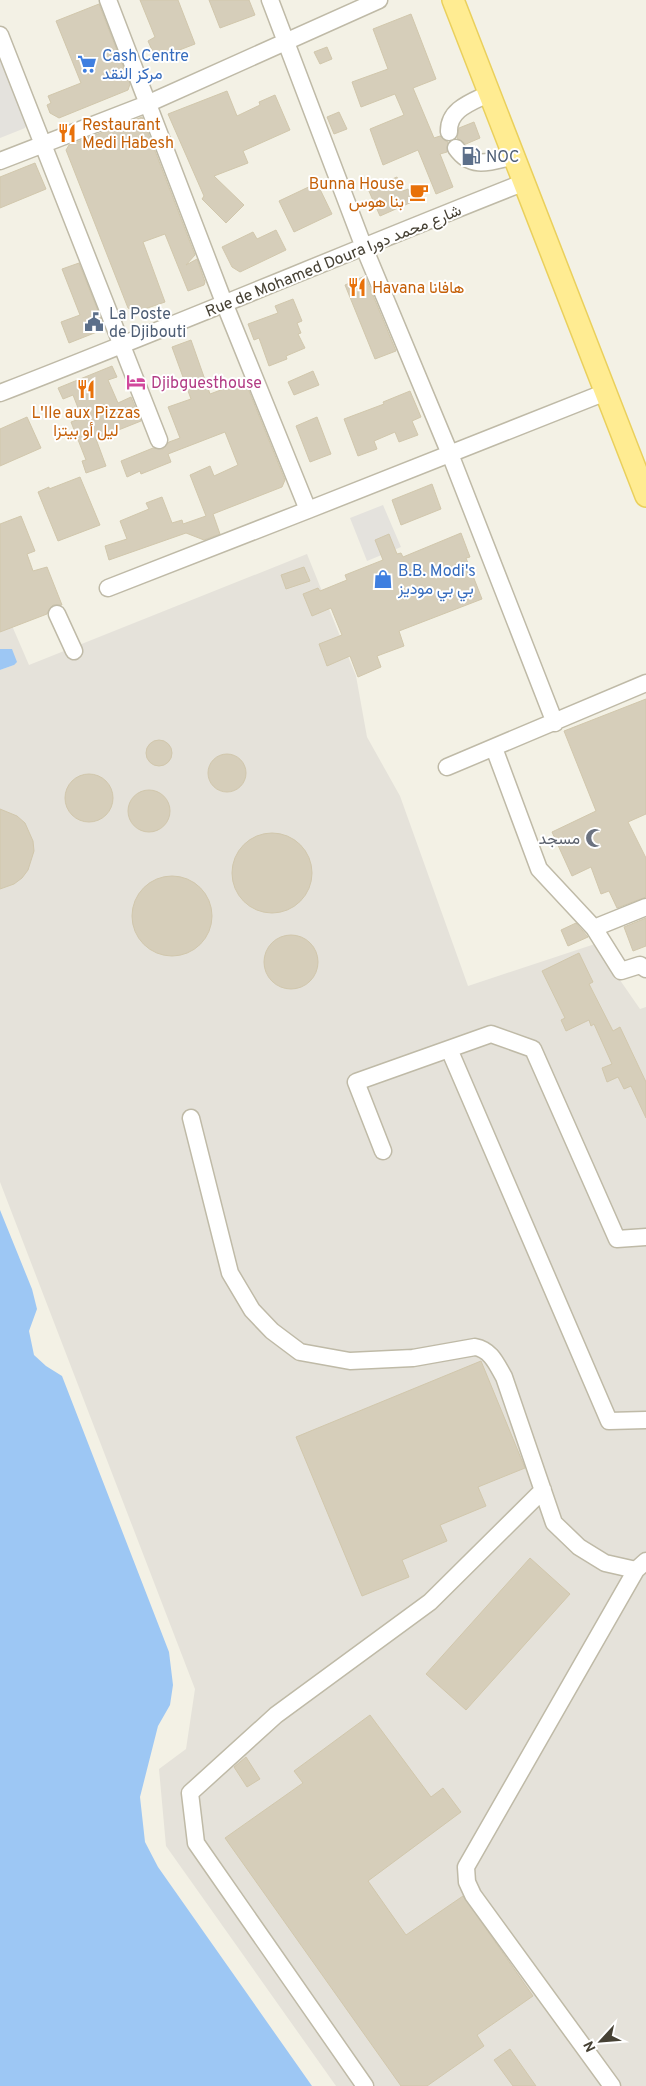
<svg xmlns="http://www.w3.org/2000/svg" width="646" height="2086" viewBox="0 0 646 2086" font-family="Overpass,Vazirmatn,sans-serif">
<rect width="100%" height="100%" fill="#f3f1e5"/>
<path fill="#e5e2da" d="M307 554 356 676 367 737 400 796 468 986 595 944 640 1009 646 1007V2086H336L166 1846 159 1769 186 1749 195 1689 0 1182V670L14 665 6 649H0V598L29 665Z"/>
<path fill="#e4e2dd" d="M0 46 30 118 25 128 0 138Z
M383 505 401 547 367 561 350 518Z"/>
<path fill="#9dc7f4" d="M0 649H12L17 662 14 665 0 670Z
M0 1210 32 1289 37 1309 29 1331 34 1355 46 1366 62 1376 169 1652 173 1685 170 1705 158 1726 140 1797 145 1842 158 1867 312 2086H0Z"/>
<path fill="#d6ceba" stroke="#d1c7ac" d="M140 0H178L195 44 156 59 148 41 155 37Z
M209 0H249L255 15 220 28Z
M99 4 130 84 128 90 59 118 50 113 47 105 51 103 48 96 81 83 56 21Z
M411 14 436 79 413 88 434 138 440 136 444 140 448 142 447 152 440 154 453 187 436 194 418 150 383 165 370 129 404 115 395 94 361 107 352 82 388 69 373 29Z
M327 47 332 59 320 64 314 52Z
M227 91 237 116 260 105 259 102 275 95 290 130 243 151 248 163 214 176 244 205 226 223 202 199 204 196 168 114Z
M339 112 347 129 334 134 327 117Z
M142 117 195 255 186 265 197 259 205 282 204 285 188 291 165 234 143 242 165 302 136 312 128 308 66 150 69 145Z
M474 122 480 138 466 144 457 138 459 128Z
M35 163 46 189 0 208V177Z
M397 177 403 191 408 189 414 201 380 216 368 189Z
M317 183 332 214 294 232 279 201Z
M276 230 286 250 240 272 232 267 222 247 253 232 257 239Z
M79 263 104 326 102 330 69 343 61 322 80 315 62 269Z
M365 276 396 351 375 359 345 285Z
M293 299 302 321 297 323 301 333 298 334 305 348 286 356 287 359 269 366 259 338 254 340 248 324 278 313 275 306Z
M191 340 210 394 245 381 285 480 282 487 213 514 220 534 204 540 186 533 109 560 105 546 127 539 120 521 149 509 146 503 162 497 172 523 182 520 183 524 206 516 190 475 210 466 214 476 238 465 225 432 168 454 171 462 141 474 140 471 127 477 121 461 153 448 163 449 169 442 180 438 168 407 191 399 172 347Z
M112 366 117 377 108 380 118 403 131 397 141 421 96 439 106 466 86 473 82 461 86 460 71 422 82 418 73 395 63 399 58 388Z
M313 371 319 385 294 395 288 382Z
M410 391 421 417 412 421 418 435 399 442 395 432 374 441 377 449 358 456 344 419 384 404 383 402Z
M27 417 41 448 0 466V429Z
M317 417 331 454 310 462 296 426Z
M80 477 100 525 58 541 38 492 49 487V489Z
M432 484 441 509 401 525 392 500Z
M21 516 35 551 27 554 33 571 47 567 62 605H53L49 609 47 614 0 632V524Z
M461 533 470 557 466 558 482 599 399 631 404 646 377 656 381 667 358 677 350 656 327 666 319 644 342 635 331 608 312 616 303 594 318 588 320 591 347 580 345 575 383 560 375 540 389 534 397 554 401 553 403 557Z
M304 567 310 581 286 589 281 575Z
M646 699V814L628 822 646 858V897L617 908 609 891 601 894 591 867 572 876 552 832 596 811 564 731Z
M146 753a13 13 0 1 1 26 0a13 13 0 1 1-26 0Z
M208 773a19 19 0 1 1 38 0a19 19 0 1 1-38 0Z
M65 798a24 24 0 1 1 48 0a24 24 0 1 1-48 0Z
M128 811a21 21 0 1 1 42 0a21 21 0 1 1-42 0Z
M0 809 17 816 25 823 33 841 34 851 28 870 22 878 14 884 0 889Z
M232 873a40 40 0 1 1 80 0a40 40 0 1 1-80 0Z
M132 916a40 40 0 1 1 80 0a40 40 0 1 1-80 0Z
M646 918V946L633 951 624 927Z
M576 923 588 937 568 946 561 930Z
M264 962a27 27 0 1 1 54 0a27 27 0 1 1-54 0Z
M579 953 593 982 589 984 613 1031 620 1027 646 1082V1118L631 1086 624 1089 618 1077 607 1082 602 1068 612 1064 594 1024 591 1026 589 1020 566 1031 561 1020 565 1018 542 971Z
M481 1361 525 1468 478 1487 486 1506 440 1525 447 1541 402 1560 409 1577 362 1596 296 1437Z
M530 1558 570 1594 466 1710 426 1674Z
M370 1715 431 1797 443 1788 461 1812 368 1881 406 1935 463 1896 533 1996 477 2035 484 2046 427 2086H401L225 1838 303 1783 294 1771Z
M246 1757 260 1779 247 1787 234 1767Z
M510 2049 536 2086H513L494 2060Z"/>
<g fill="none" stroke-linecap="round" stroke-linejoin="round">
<g stroke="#bfbaa7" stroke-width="19">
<path id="minor" d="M108 0 225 305 308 510 606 392
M270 0 363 245 450 454 555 723
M0 35 159 440
M449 132C448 109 472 102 490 93
M456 148C472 171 492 161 515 156
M0 161 147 104 379 0
M0 393C176 325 350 251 525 182
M108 588 308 510
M57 614 74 651
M494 748 539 869 594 928 621 971 640 965 646 969
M447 767 646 683
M594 928 646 907
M449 1049 609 1421 646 1420
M191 1118 230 1273 252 1310 272 1331 300 1352 350 1361 413 1358 475 1347C491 1350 496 1363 504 1377L554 1523 579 1547 605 1563 636 1570
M383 1151 356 1082 491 1034 533 1049 617 1239 646 1237
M365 2086 196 1843 190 1793 276 1715 430 1602 543 1490
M612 2086 473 1895 467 1882 466 1867 636 1570 646 1561"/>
</g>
<g stroke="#ead05c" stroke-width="24">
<path id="major" d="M453 0 646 496"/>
</g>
<use href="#minor" stroke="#fff" stroke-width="16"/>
<use href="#major" stroke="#ffec92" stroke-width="21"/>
</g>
<defs>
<g id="supermarket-bare" transform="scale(1.5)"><path d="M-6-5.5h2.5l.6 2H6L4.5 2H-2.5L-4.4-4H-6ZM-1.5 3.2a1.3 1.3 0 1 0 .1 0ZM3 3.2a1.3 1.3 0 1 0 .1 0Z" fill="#3f7fe0" stroke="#fff" stroke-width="2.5" paint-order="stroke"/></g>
<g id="restaurant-bare" transform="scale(1.5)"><path d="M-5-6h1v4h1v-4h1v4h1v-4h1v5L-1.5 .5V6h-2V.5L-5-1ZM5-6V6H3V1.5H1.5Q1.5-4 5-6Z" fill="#e8710a" stroke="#fff" stroke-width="2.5" paint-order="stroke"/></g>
<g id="fuel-bare" transform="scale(1.5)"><path d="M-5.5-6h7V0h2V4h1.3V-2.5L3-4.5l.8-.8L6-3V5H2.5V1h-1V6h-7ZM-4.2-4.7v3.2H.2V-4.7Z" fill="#5c6f8a" stroke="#fff" stroke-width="2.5" paint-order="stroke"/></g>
<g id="cafe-bare" transform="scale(1.5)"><path d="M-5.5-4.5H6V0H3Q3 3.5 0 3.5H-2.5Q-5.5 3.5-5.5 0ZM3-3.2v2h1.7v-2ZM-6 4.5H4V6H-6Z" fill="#e8710a" stroke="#fff" stroke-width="2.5" paint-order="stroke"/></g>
<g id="civic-bare" transform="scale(1.5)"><path d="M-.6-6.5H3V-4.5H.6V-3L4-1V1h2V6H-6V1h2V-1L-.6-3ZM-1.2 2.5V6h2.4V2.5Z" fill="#5c6f8a" stroke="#fff" stroke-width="2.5" paint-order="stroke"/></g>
<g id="hotel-bare" transform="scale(1.5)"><path d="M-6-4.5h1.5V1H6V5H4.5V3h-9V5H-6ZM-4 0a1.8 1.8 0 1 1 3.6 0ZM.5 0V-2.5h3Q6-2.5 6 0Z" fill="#d1479c" stroke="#fff" stroke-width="2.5" paint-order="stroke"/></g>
<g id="shop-bare" transform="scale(1.5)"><path d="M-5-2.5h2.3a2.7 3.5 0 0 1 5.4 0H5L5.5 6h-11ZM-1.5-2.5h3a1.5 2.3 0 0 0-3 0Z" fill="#3f7fe0" stroke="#fff" stroke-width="2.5" paint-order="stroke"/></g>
<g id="mosque-bare" transform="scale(1.5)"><path d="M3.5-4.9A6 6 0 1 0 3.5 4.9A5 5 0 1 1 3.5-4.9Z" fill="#6b7280" stroke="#fff" stroke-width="2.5" paint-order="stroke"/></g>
</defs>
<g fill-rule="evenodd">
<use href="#supermarket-bare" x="87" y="64"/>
<use href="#restaurant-bare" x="67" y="133"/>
<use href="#fuel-bare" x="471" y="156"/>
<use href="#cafe-bare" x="419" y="192"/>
<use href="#restaurant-bare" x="357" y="287"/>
<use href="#civic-bare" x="94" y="322"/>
<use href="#hotel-bare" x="136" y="382"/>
<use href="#restaurant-bare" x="86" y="389"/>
<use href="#shop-bare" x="383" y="579"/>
<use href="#mosque-bare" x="595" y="838"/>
</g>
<g text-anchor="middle" stroke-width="4" stroke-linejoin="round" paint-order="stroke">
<g font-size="16" fill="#366cbe" stroke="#fff" text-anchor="start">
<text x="102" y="61">Cash Centre<tspan x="102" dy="18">مركز النقد</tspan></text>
<text x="398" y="576">B.B. Modi's<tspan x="398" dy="18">بي بي موديز</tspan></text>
</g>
<g font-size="16" fill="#c56008" stroke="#fff" text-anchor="start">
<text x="82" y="130">Restaurant<tspan x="82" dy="18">Medi Habesh</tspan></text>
<text x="404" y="189" text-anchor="end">Bunna House<tspan x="404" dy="18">بنا هوس</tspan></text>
<text x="372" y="293">Havana هافانا</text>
<text x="86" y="418" text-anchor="middle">L'Ile aux Pizzas<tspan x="86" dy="18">ليل أو بيتزا</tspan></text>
</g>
<g font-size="16" fill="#4e5e75" stroke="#fff" text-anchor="start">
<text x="486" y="162">NOC</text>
<text x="109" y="319">La Poste<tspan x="109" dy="18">de Djibouti</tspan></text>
</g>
<g font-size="16" fill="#464134" stroke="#fff">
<text transform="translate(333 260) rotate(-22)" y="6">Rue de Mohamed Doura شارع محمد دورا</text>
</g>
<g font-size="16" fill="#b23c85" stroke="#fff" text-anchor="start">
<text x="151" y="388">Djibguesthouse</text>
</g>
<g font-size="16" fill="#5b616d" stroke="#fff" text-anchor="end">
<text x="580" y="844">مسجد</text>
</g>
</g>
<g transform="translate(601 2041) rotate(244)" stroke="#ffffff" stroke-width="4" paint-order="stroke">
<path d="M0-4L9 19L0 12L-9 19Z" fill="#464134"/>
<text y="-8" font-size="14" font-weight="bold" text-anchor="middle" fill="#464134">N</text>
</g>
</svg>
